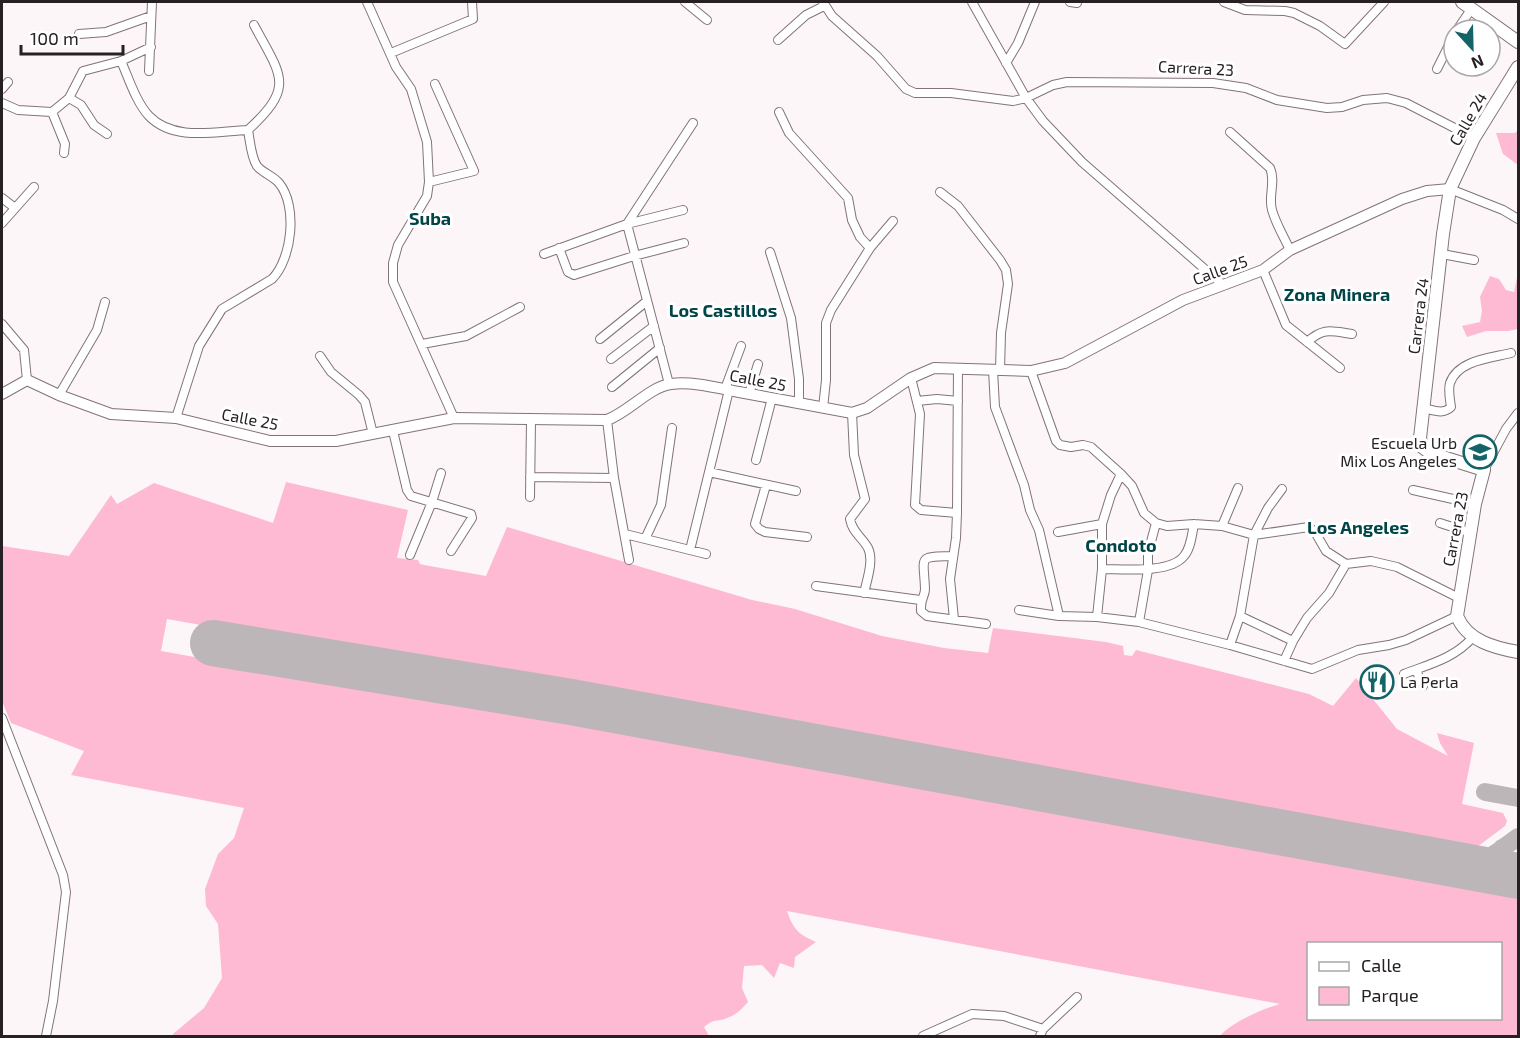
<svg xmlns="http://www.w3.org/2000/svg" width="1520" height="1038" viewBox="0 0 1520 1038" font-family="'Exo 2',sans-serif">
<rect width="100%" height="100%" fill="#fdf6f9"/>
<path fill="#feb9d3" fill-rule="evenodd" d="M1518 130V165L1503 154 1496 133H1515Z
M1518 273V329L1508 331H1486L1467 337 1462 326 1480 322 1482 311 1480 297 1490 276 1499 279 1506 290 1514 292Z
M286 482 408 510 397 558 418 560 420 564 424 565 486 576 507 527 752 600 795 609 882 636 944 648 988 653 993 628 1106 642 1123 646 1124 655 1132 656 1136 650 1309 694 1333 706 1356 678 1397 729 1448 756 1440 743 1437 733 1474 743 1462 804 1503 813 1507 821 1505 826 1473 850 167 619 161 651 1518 895V1036H1220C1232 1022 1262 1009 1280 1004L787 911C793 929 798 934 816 942L795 957 794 968 780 963 774 978 762 965 744 966 742 988 748 1002C742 1009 736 1015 727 1018 716 1023 716 1017 704 1027L709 1036H173V1034L204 1008 222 978 218 924 206 906 205 889 218 854 234 838 244 808 71 775 84 751 11 723 2 701V546L69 556 111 495 117 504 154 483 273 523ZM1308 944H1500V1018H1308Z"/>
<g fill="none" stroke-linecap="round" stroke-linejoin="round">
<path stroke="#bcb6b8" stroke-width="18" d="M1485 792 1518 798
M1502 848C1496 860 1503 869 1513 875
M1461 866C1483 866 1501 849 1518 837"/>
<path stroke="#bcb6b8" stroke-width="46" d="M213 643 571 702 1518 876"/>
<g stroke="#827378" stroke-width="10">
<path id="minor" d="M367 2 396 67 411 89 427 142 429 182 427 196 398 245 393 263V282L454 418
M685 2 707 20
M823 2 832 16 877 56 906 89 915 93H951L1013 101 1026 98 1053 85 1067 82 1213 83 1246 88 1277 100 1327 108 1342 107 1363 100 1387 98 1406 103 1474 138
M972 2 1026 98 1043 121 1082 162 1223 285
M1070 2 1077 3
M1224 2 1245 10 1285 11 1294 13 1320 26 1345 44 1384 2
M1457 30 1472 8
M79 34 106 32 151 16
M778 40 806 15 824 6
M391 53 473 19 472 2
M121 61C129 79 136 102 149 116 174 142 216 131 248 130
M1006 63 1018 43 1035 2
M1437 69 1454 35
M149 71 152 2
M2 89 8 82
M69 98 81 105 94 125 107 134
M2 103 18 110 52 112 69 98 83 71 121 61 151 47
M52 112 65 144 64 153
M779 112 789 133 848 198 852 220 860 237 870 248
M1230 132 1270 168C1276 182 1268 196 1272 210 1276 224 1284 237 1290 250
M429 182 474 171 435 84
M1450 189 1503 210 1518 219
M940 192 958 206 1000 260 1006 270 1008 284 1001 333 1000 370
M2 198 15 208
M2 223 34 187
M559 248 568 272 574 275 634 256 684 243
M770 252 791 318 799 379V403
M544 254 627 224 683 210
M1442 254 1474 260
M1263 270 1286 325 1340 368
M2 324 24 350 27 380
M600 339 647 301
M1307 342C1324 327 1331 331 1352 334
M422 344 466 336 520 307
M320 356 331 372 359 395 365 402 373 434
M611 359 654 326
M993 370 995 407 1024 485 1030 510 1039 530 1059 616
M1031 371 1056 441 1060 445 1071 447 1083 445 1091 447 1121 474 1132 486 1144 513 1156 523 1167 526 1194 524 1222 526 1254 535 1309 527 1315 532 1326 551 1346 564
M911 378 920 414 915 505 921 510 957 513
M669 384 627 224 693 123
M612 387 660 348
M725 389 741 346
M749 394 758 364
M59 395 97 330 105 302
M917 401 937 399 958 401
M823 408 826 380V323L831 310 870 248 893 221
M1423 408C1433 410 1443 415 1451 407 1450 400 1448 390 1450 383 1458 360 1491 358 1511 353
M852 413 854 455 865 499 850 519C852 532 862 537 868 548 874 560 867 580 864 593
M176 418 199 346 222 309 272 279C292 259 298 206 279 183 273 176 263 173 257 166 251 157 250 141 248 130 296 86 281 76 254 25
M607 420 614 478 629 560
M393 431 407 490 411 496 471 514 472 518 451 551
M756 460 772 398
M1484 470 1506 429 1518 413
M709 472 796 491
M530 477 614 478
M766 485 755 524 759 529 765 532 807 537
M1413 490 1475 504
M530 497 531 420
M1440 523 1471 533
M1222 526 1238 488
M1058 532 1102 524
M625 534 706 554
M645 539 661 505 672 428
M690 550 729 390
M410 555 432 502 441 473
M953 556C916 557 924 556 925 589 925 597 920 598 921 611L927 616 986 624
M1346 564 1371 561 1397 567 1459 598
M1102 569C1123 569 1170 574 1184 556 1191 548 1192 534 1194 524
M816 586 920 600
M1019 610 1059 616 1097 617 1139 622 1230 645 1312 669 1358 650 1389 645 1406 640 1457 616
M1240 616 1293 641
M1097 617 1102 569V524L1111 495 1121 474
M954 619 950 579 956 538 957 513 958 368
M1139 622 1148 570V553L1156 523
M1230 645 1240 616 1254 535 1268 508 1282 489
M1284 661 1293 641 1307 618 1329 593 1346 564
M1416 670 1423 686
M1404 674C1430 664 1455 658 1473 637
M2 718 63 875 66 892 53 1001 46 1036
M923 1036 972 1014 1004 1016 1043 1029
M1040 1036 1043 1029 1077 997"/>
</g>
<g stroke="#827378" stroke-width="12">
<path id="tertiary" d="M2 394 27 380 59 395 111 414 176 418 270 441H336L454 418 607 420C629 412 649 387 671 384 692 381 718 388 739 392 777 399 814 406 852 413L867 408 911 378 934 368 1031 371 1065 363 1183 300 1263 270 1290 250 1402 199 1427 191 1450 189"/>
</g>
<g stroke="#827378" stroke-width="14">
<path id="primary" d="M1462 2 1518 42
M1518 67 1474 138 1450 189 1443 234 1420 438 1422 447 1430 453 1484 470 1475 504 1457 616C1467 641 1495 648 1518 652"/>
</g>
<use href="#minor" stroke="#fff" stroke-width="8"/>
<use href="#tertiary" stroke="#fff" stroke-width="10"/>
<use href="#primary" stroke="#fff" stroke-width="12"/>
</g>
<defs>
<g id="school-ring" transform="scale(1.725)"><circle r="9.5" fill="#fff" stroke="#136367" stroke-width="1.5"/><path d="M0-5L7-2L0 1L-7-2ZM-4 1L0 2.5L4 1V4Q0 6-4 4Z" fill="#136367"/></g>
<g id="restaurant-ring" transform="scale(1.725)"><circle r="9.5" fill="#fff" stroke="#136367" stroke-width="1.5"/><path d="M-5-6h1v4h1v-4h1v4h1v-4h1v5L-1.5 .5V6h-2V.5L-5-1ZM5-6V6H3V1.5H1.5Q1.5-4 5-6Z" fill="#136367"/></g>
</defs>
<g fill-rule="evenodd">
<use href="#school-ring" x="1480" y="452"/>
<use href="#restaurant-ring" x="1377" y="682"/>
</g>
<g text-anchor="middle" stroke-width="6" stroke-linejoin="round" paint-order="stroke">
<g font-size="16" fill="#272123" stroke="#fff">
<text transform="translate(1196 68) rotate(3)" y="6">Carrera 23</text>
<text transform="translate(1468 119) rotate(-60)" y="6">Calle 24</text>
<text transform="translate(1220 270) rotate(-20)" y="6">Calle 25</text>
<text transform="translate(1418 316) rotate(-83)" y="6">Carrera 24</text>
<text transform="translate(758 380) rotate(11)" y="6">Calle 25</text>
<text transform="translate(250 419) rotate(11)" y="6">Calle 25</text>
<text transform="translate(1455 529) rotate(-79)" y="6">Carrera 23</text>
</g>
<g font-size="16" fill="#272123" stroke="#fff" text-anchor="end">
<text x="1457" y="449">Escuela Urb<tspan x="1457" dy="18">Mix Los Angeles</tspan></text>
<text x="1400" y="688" text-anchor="start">La Perla</text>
</g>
<g font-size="18" font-weight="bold" fill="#014548" stroke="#fff">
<text x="430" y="225">Suba</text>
<text x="1337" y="301">Zona Minera</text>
<text x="723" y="317">Los Castillos</text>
<text x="1358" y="534">Los Angeles</text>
<text x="1121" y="552">Condoto</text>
</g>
</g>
<rect width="1520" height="1038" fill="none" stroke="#272123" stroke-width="6"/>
<rect x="1307" y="942" width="195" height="78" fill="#ffffff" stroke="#a9a6a7" stroke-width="1.5"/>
<rect x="1319" y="962" width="30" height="9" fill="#ffffff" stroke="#a9a6a7" stroke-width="1.5"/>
<text x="1361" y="972" font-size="18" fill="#272123">Calle</text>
<rect x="1319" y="987" width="30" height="18" fill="#feb9d3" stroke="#a9a6a7" stroke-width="1.5"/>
<text x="1361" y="1002" font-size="18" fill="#272123">Parque</text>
<g transform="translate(1472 48) rotate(158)"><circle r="28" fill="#ffffff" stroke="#a9a6a7" stroke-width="1.5"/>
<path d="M0-4.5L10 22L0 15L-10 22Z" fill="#136367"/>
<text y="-9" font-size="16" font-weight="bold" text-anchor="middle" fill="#272123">N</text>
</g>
<path d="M21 45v9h102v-9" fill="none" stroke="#272123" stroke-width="3"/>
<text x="30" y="45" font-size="18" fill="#272123" stroke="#ffffff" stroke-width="4.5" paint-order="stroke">100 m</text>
</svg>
